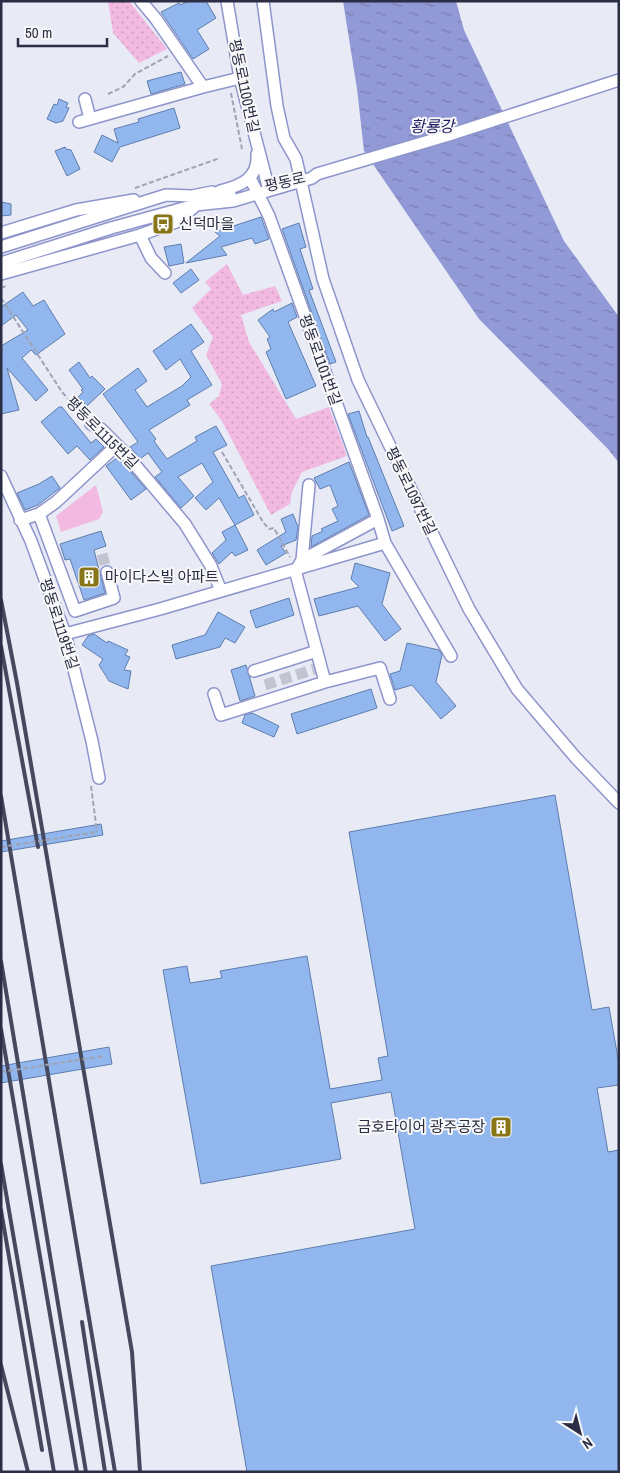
<svg xmlns="http://www.w3.org/2000/svg" width="620" height="1473" viewBox="0 0 620 1473" font-family="'Archivo Narrow','Noto Sans KR',sans-serif">
<defs>
<pattern id="grass-dots" width="8" height="8" patternUnits="userSpaceOnUse" patternTransform="scale(1.25)"><rect width="8" height="8" fill="#f2bae1"/><path d="M2 2h.1M6 6h.1" fill="none" stroke="#d0a0c2" stroke-width="1.8" stroke-linecap="round"/></pattern>
<pattern id="water-ripples" width="26" height="14" patternUnits="userSpaceOnUse" patternTransform="scale(1.25)"><rect width="26" height="14" fill="#919ad7"/><path d="M2 4q2-2 4 0t4 0M15 11q2-2 4 0t4 0" fill="none" stroke="#777eb0"/></pattern>
</defs>
<rect width="100%" height="100%" fill="#e8eaf6"/>
<path fill="url(#grass-dots)" d="M108 1H129L167 49 139 63 113 33Z
M227 264 243 295 275 286 282 301 241 315 249 342 296 419 329 407 347 456 302 472 292 492 290 504 271 515 222 421 209 404 219 396 222 384 206 355 213 337 192 308 211 289 205 282Z"/>
<path fill="#f2bae1" d="M96 485 103 512 99 519 61 532 56 516Z"/>
<path fill="url(#water-ripples)" d="M343 1H456L464 30 564 241 619 317V463L608 449 479 319 364 151 357 89Z"/>
<path fill="#91b7ee" stroke="#5e7ead" d="M189 1H206L216 18 197 30 209 49 193 59 161 12 179 3 180 5Z
M181 72 185 84 151 94 147 81Z
M59 99 68 103 66 107 69 108 63 121 56 123 47 119 54 104 57 105Z
M174 108 180 128 120 147 112 162 94 152 102 135 118 143 114 129 139 122 138 119Z
M65 147 66 149 71 150 80 169 67 176 55 151Z
M1 202 11 204V215L1 216Z
M261 217 269 239 255 244 252 238 221 247 227 255 186 263 220 236 215 232Z
M299 223 306 247 300 249 313 289 309 290 336 362 330 364 282 229Z
M181 244 184 263 169 266 164 247Z
M191 269 199 280 181 293 173 283Z
M23 292 33 306 44 300 65 334 36 355 31 350 22 358 48 390 36 401 7 368 19 410 1 414V346L28 330 16 315 1 326V307Z
M292 303 297 317 288 322 316 386 286 399 266 352 271 349 267 339 270 337 258 320 273 309 274 312Z
M191 324 204 342 191 351 212 385 187 400 190 405 149 430 156 439 154 441 167 459 197 441 195 437 216 426 227 445 213 452 239 498 244 495 254 515 235 525 219 498 206 510 195 498 213 482 202 463 178 477 194 496 181 508 155 477 162 472 148 453 140 459 130 447 138 442 103 394 138 368 147 381 135 390 147 407 182 386 191 377 180 359 166 370 153 351Z
M79 362 90 378 92 376 105 389 87 406 78 397 83 392 81 390 83 389 69 370Z
M59 407H62L91 443 96 439 104 447 90 460 77 446 68 454 41 422Z
M359 411 367 437H368L404 526 392 531 348 414Z
M118 457 146 489 131 500 106 466Z
M349 462 369 515 311 547 312 536 323 531 321 529 338 521 332 509 338 506 330 485 320 489 314 478Z
M52 476 60 488 38 505 25 510 17 493 39 484Z
M293 514 298 527 296 540 281 546 286 553 266 565 257 550 286 532 281 519Z
M235 525 248 550 235 556 232 552 219 564 212 553 226 540 222 532Z
M101 531 106 546 94 550 105 593 84 600 70 559 65 560 60 544Z
M355 563 390 573 382 604 401 629 385 641 358 606 319 616 314 599 359 587 351 579Z
M289 598 294 615 256 628 250 611Z
M218 612 245 627 235 643 225 638 220 647 176 659 172 645 205 635Z
M94 634 107 643 108 641 128 650 125 655 130 657 124 670 131 671 128 689 109 681 99 665 103 659 82 645 88 636Z
M407 643 439 650 442 655 436 682 456 706 441 719 412 685 395 690 390 674 400 671Z
M246 665 255 696 240 701 231 670Z
M371 689 377 708 297 734 291 714Z
M252 713 279 726 274 737 242 723 245 715Z
M555 795 592 1010 609 1007 619 1064V1085L597 1088 608 1152 619 1150V1472H247L211 1266 415 1229 391 1092 331 1103 341 1159 201 1184 163 970 187 966 190 983 222 978 220 971 307 956 330 1089 382 1080 378 1058 388 1056 349 832Z
M101 824 103 835 1 852V841Z
M109 1047 112 1064 1 1083V1066Z"/>
<g fill="none" stroke-linecap="round" stroke-linejoin="round">
<path stroke="#c2c4d2" stroke-width="11" stroke-dasharray="11 5.5" stroke-linecap="butt" d="M102 554 107 572
M265 685 321 667"/>
<g stroke="#8d95cb" stroke-width="14">
<path id="minor" d="M141 1 156 19 203 87
M227 1 240 78 269 190
M263 1 277 106 284 138 296 159 323 279 358 380 469 609 517 689 576 758 619 803
M85 99 90 119
M79 122 203 87 240 78
M250 178 269 216 378 519 385 543 451 656
M220 191C240 186 259 179 257 154
M1 233 76 210 134 200
M140 235 151 258 165 273
M1 247 166 195 192 196 212 192 220 197 230 194
M1 263 111 228 195 205 233 201 312 178 317 174 449 135 619 80
M1 274 140 235 176 222 194 207
M91 424 101 429 125 453 185 524 211 566 221 591
M1 476 31 541 65 634 92 741 99 778
M39 514 75 611 114 598 107 572
M20 520 39 514 56 502 116 446
M302 560 378 519
M299 565 302 560 309 485
M295 570 325 682 380 668 390 699
M65 634 160 609 385 543
M254 671 317 651
M214 694 221 715 325 682"/>
</g>
<path stroke="#a0a3b3" stroke-width="2" stroke-dasharray="5 2.5" stroke-linecap="butt" d="M231 93 242 149
M108 94 123 87 135 74 168 56
M135 188 220 158
M1 288 6 286
M1 298 62 392 84 417
M222 452 263 522 269 529 274 528 290 557
M91 786 97 832"/>
<use href="#minor" stroke="#fff" stroke-width="11"/>
<path stroke="#46495e" stroke-width="4" d="M1 600 17 683 132 1352 140 1472
M1 646 38 847
M1 796 115 1472
M1 961 86 1472
M1 1029 77 1472
M1 1164 54 1472
M1 1210 42 1450
M82 1322 105 1472
M1 1365 28 1472"/>
<path stroke="#a0a3b3" stroke-width="2" stroke-dasharray="5 2.5" stroke-linecap="butt" d="M1 847 97 832
M1 1072 104 1056"/>
</g>
<defs>
<g id="bus-square" transform="scale(1.125)"><rect x="-9" y="-9" width="18" height="18" rx="4" fill="#877518" stroke="#f8f8f8"/><path d="M-5-6H5V4H4V6H2V4H-2V6H-4V4H-5ZM-3.5-4V0h7V-4ZM-3.5 1.2v1.5H-2V1.2ZM2 1.2v1.5H3.5V1.2Z" fill="#fff"/></g>
<g id="building-square" transform="scale(1.125)"><rect x="-9" y="-9" width="18" height="18" rx="4" fill="#877518" stroke="#f8f8f8"/><path d="M-4-6H4V6H1V3H-1V6H-4ZM-2.5-4.3h1.7v1.8h-1.7ZM.8-4.3h1.7v1.8H.8ZM-2.5-1h1.7V.8h-1.7ZM.8-1h1.7V.8H.8Z" fill="#fff"/></g>
</defs>
<g fill-rule="evenodd">
<use href="#bus-square" x="163" y="224"/>
<use href="#building-square" x="89" y="577"/>
<use href="#building-square" x="501" y="1127"/>
</g>
<g text-anchor="middle" stroke-width="4" stroke-linejoin="round" paint-order="stroke">
<g font-size="15" fill="#2a2d44" stroke="#f8f8f8">
<text transform="translate(244 86) rotate(78)" y="5">평동로1100번길</text>
<text transform="translate(285 182) rotate(-13)" y="5">평동로</text>
<text transform="translate(320 360) rotate(70)" y="5">평동로1101번길</text>
<text transform="translate(102 433) rotate(45)" y="5">평동로1115번길</text>
<text transform="translate(411 491) rotate(64)" y="5">평동로1097번길</text>
<text transform="translate(59 624) rotate(72)" y="5">평동로1119번길</text>
</g>
<g font-size="15" fill="#2a2d44" stroke="#f8f8f8" text-anchor="start">
<text x="179" y="229">신덕마을</text>
<text x="105" y="582">마이다스빌 아파트</text>
<text x="485" y="1132" text-anchor="end">금호타이어 광주공장</text>
</g>
<g font-size="16" font-style="italic" fill="#201d63" stroke="#f8f8f8">
<text x="432" y="132">황룡강</text>
</g>
</g>
<rect width="620" height="1473" fill="none" stroke="#2a2d44" stroke-width="5"/>
<g transform="translate(580 1433) rotate(144)" stroke="#f8f8f8" stroke-width="4" paint-order="stroke">
<path d="M0-4L9 19L0 12L-9 19Z" fill="#2a2d44"/>
<text y="-8" font-size="14" font-weight="bold" text-anchor="middle" fill="#2a2d44">N</text>
</g>
<path d="M18 38v8h89v-8" fill="none" stroke="#2a2d44" stroke-width="2.5"/>
<text x="25" y="38" font-size="15" fill="#2a2d44" stroke="#f8f8f8" stroke-width="4" paint-order="stroke">50 m</text>
</svg>
